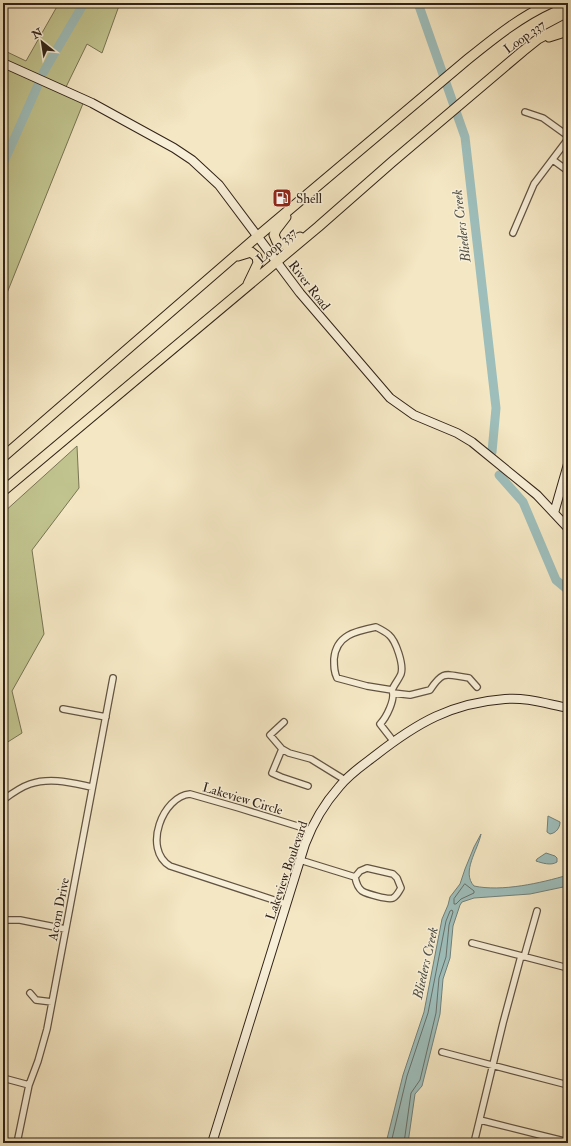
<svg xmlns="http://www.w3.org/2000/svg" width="571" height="1146" viewBox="0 0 571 1146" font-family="'IM FELL Double Pica',serif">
<rect width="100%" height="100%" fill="#f4e7c3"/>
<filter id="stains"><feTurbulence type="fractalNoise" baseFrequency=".005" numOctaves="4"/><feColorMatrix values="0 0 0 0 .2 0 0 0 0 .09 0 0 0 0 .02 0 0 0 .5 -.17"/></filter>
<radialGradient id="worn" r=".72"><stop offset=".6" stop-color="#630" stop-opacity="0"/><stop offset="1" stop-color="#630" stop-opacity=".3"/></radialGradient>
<path fill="#c1c48f" stroke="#797454" d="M59 3H120L102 53 87 44 66 87 86 96 3 303V50L26 61Z
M77 446 79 488 32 550 44 634 12 691 22 733 3 745V513Z"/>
<path fill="#9ebebb" stroke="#72807a" d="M548 816 560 822C560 828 556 833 550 834L547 832Z
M481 834C478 850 461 872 474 886 502 892 541 883 568 875V886L530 894 474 898 462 902 460 905 453 926 450 958 443 979 440 1014 422 1086 415 1094 408 1143H386L403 1075 424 1012 442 919 448 905 450 897 460 884 465 869 474 847Z
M546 853 555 856 557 858V862C551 866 542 863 536 861L537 859Z"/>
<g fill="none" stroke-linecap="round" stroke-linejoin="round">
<path stroke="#68706a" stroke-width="1" d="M465 884 474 891V893L461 899 456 904H454V899Z
M391 1143 407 1076 428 1013 446 921 450 911 452 910 453 912 449 925 446 957 439 978 436 1013 420 1080 411 1093 404 1143"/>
<path stroke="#9ebebb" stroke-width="9" d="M418 3 465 137 496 408 492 452
M43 73 84 3
M3 164 38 85
M499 475 523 502 556 580 568 590"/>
<g stroke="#625443" stroke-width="8">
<path id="street" d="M525 112 543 118 568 136
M553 160 568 171
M513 233 534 184 568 139
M392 690C394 685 399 679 401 674 404 665 396 641 389 635 386 632 380 629 376 627 356 631 336 635 334 659 334 667 334 672 337 678L367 686 392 690C396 699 386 718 380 724L394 742
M393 693 410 695 430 690C444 669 446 675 469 678L477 687
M63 709 106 717
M284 722 270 735 282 749 289 753 311 759 345 780
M282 749 272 773 281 777 308 786
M3 800C11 794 21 787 30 784 51 777 72 783 92 787
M300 860 355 877C356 882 358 888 362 891 367 894 388 900 393 898 397 896 399 891 401 888L397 878 393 874 367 868 360 871 355 877
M286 904 170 866C142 849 163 796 190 794L239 808 310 830
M3 920H20L65 929
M472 943 568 968
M524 957 537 911
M30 993 36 1000 52 1002
M442 1052 568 1085
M3 1078 29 1085
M480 1120 568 1142
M17 1143 29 1085 38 1061 47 1029 113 678
M474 1143 503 1023 521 956"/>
</g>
<g stroke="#312318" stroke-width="10">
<path id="secondary" d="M3 63 92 103 174 148 192 160 219 185 300 293 390 398 414 415 457 433 472 442 537 495 568 528
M554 513 568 464
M212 1143 305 844C313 823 324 804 339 787 349 774 363 765 376 755 417 723 451 703 505 699 526 697 547 704 568 708"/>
</g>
<g stroke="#312318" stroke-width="11">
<path id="primary" d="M549 37 568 31
M286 217 276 230 274 235 277 242 285 245 300 237
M238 256 251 252 257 257 258 263 248 284
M3 457 258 236 468 59C494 38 520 17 551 3
M3 491 318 227 392 162 523 51 538 39 568 23"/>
</g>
<use href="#street" stroke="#f8efd8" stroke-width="5.5"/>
<use href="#secondary" stroke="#f8efd8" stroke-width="8"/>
<use href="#primary" stroke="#f4e7c3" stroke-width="9"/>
</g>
<defs>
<g id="fuel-square" transform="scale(1)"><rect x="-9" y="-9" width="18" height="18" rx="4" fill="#8f2418" stroke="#f8efd8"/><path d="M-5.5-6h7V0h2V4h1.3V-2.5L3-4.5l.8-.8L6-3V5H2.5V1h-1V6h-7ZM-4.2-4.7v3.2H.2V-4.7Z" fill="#fff"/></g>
</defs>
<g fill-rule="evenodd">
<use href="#fuel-square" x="282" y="198"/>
</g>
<g text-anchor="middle" stroke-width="3" stroke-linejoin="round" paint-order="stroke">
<g font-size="13" fill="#312318" stroke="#f8efd8">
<text transform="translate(524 36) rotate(-36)" y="5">Loop 337</text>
<text transform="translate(276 245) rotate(-40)" y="5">Loop 337</text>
<text transform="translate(310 285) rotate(52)" y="5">River Road</text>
<text transform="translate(243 798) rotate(17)" y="5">Lakeview Circle</text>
<text transform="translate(286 870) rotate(-71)" y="5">Lakeview Boulevard</text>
<text transform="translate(58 909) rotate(-79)" y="5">Acorn Drive</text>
</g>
<g font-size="13" fill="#312318" stroke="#f8efd8" text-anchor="start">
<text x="296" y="203">Shell</text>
</g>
<g font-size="14" font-style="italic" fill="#525249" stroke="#f8efd8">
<text transform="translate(461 226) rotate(-97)" y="5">Blieders Creek</text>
<text transform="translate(425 963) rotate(-77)" y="5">Blieders Creek</text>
</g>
</g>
<rect width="571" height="1146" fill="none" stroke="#f4e7c3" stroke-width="16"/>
<rect x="4" y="4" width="563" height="1138" fill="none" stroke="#312318" stroke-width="2"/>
<rect x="8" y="8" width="555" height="1130" fill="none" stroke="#312318"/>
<g transform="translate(42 42) rotate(330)" stroke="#f8efd8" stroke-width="3" paint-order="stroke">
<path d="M0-3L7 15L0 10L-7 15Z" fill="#312318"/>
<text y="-6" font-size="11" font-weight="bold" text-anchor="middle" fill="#312318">N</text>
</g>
<rect width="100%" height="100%" filter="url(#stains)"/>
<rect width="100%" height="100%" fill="url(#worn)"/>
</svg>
